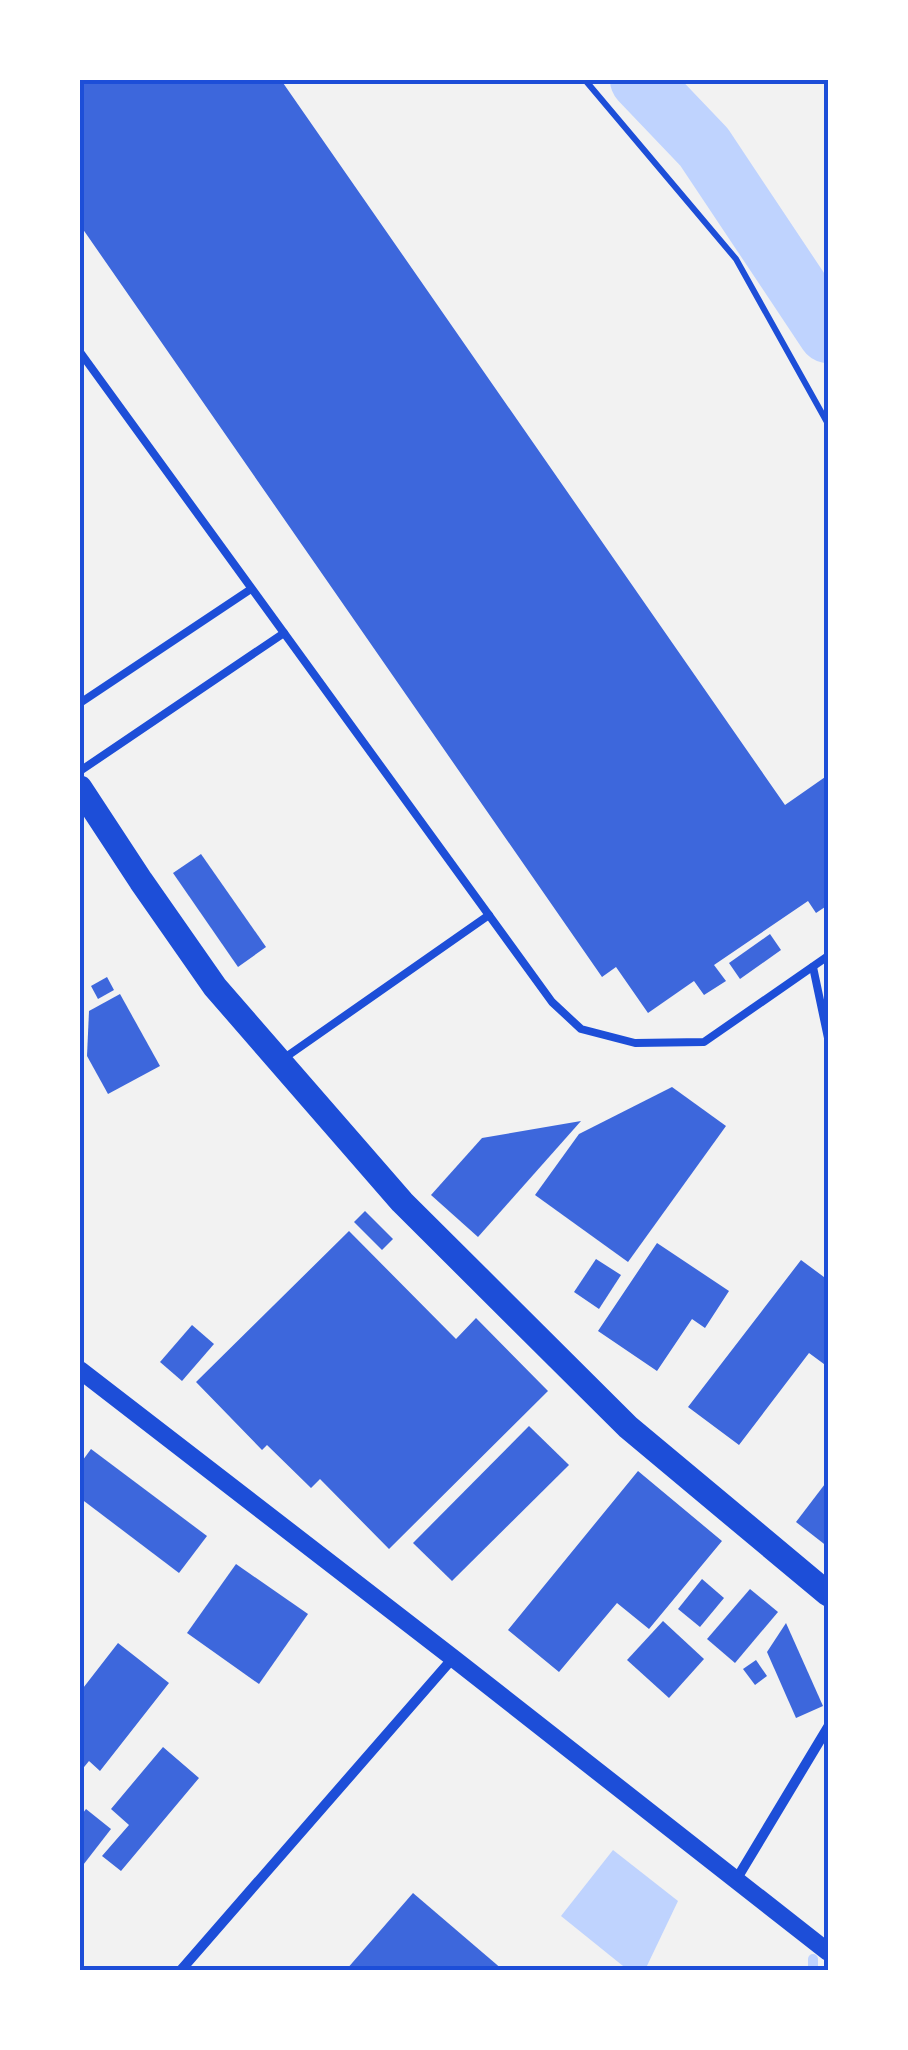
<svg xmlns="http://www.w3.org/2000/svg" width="908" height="2050" viewBox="0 0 908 2050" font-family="'Public Sans',sans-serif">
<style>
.water{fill:#bfd3fe}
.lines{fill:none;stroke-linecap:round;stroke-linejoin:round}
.stream{stroke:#bfd3fe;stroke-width:10}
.river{stroke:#bfd3fe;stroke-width:60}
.building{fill:#3d67dc}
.path{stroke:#1d4ed8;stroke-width:6}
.service{stroke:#1d4ed8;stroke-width:8}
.minor{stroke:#1d4ed8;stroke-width:10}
.tertiary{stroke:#1d4ed8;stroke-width:18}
.primary{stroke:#1d4ed8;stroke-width:25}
.neatline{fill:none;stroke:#1d4ed8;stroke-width:4}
</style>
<rect width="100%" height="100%" fill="#f2f2f2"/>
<polygon class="water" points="613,1850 678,1901 645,1970 628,1970 561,1916"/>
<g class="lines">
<polyline class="stream" points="813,1959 813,1970"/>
<polyline class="river" points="640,80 704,147 828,333"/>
</g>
<g class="building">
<polygon points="80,80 281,80 785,805 828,775 828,905 816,913 808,901 714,965 726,981 704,995 694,981 648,1013 616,967 602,977 80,225"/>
<polygon points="201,854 266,947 238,967 173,873"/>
<polygon points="770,934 781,950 740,979 729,963"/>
<polygon points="107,977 114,990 98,999 91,986"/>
<polygon points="120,994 160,1066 108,1094 87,1056 89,1011"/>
<polygon points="672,1087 726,1126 628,1262 535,1195 579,1134"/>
<polygon points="581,1121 478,1237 431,1195 482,1138"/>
<polygon points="365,1211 393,1239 382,1250 354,1222"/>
<polygon points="349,1231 456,1339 476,1318 548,1391 389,1549 320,1479 311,1488 267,1445 262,1450 196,1382"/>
<polygon points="657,1243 729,1291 705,1328 692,1319 657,1371 598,1331"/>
<polygon points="596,1259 621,1275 599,1309 574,1292"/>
<polygon points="801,1260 828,1280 828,1367 809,1353 739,1445 688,1407"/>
<polygon points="192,1325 214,1344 182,1381 160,1362"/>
<polygon points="529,1426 569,1465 452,1581 413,1543"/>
<polygon points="91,1449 207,1536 179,1573 80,1498 80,1464"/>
<polygon points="638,1471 722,1541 649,1629 617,1603 559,1672 508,1630"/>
<polygon points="828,1480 828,1547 796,1522"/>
<polygon points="236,1564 308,1614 259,1684 187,1633"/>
<polygon points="702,1579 724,1598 700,1627 678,1609"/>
<polygon points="750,1589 778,1612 735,1663 707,1639"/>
<polygon points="663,1621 704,1659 669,1698 627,1660"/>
<polygon points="786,1623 823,1706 796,1718 767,1652"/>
<polygon points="118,1643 169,1683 100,1771 89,1761 80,1772 80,1692"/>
<polygon points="756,1660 767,1676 755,1685 743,1669"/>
<polygon points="163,1747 199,1778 121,1871 102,1856 129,1825 111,1809"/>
<polygon points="86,1809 111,1829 80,1869 80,1817"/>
<polygon points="413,1893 503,1970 346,1970"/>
</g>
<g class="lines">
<polyline class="path" points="585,80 736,259 828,424"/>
<g class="service">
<polyline points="80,352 552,1002 581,1029 635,1043 704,1042 828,956"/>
<polyline points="80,703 251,589"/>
<polyline points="80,771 284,633"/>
<polyline points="813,967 828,1038"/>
<polyline points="283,1059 489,915"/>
</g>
<g class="minor">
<polyline points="736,1880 828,1727"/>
<polyline points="181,1970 453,1658"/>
</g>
<polyline class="tertiary" points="80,1370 453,1658 828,1952"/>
<polyline class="primary" points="80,788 141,881 215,987 402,1202 628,1427 828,1594"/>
</g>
<rect width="908" height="2050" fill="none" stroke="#ffffff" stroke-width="165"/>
<rect x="82" y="82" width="744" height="1886" class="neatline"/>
</svg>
